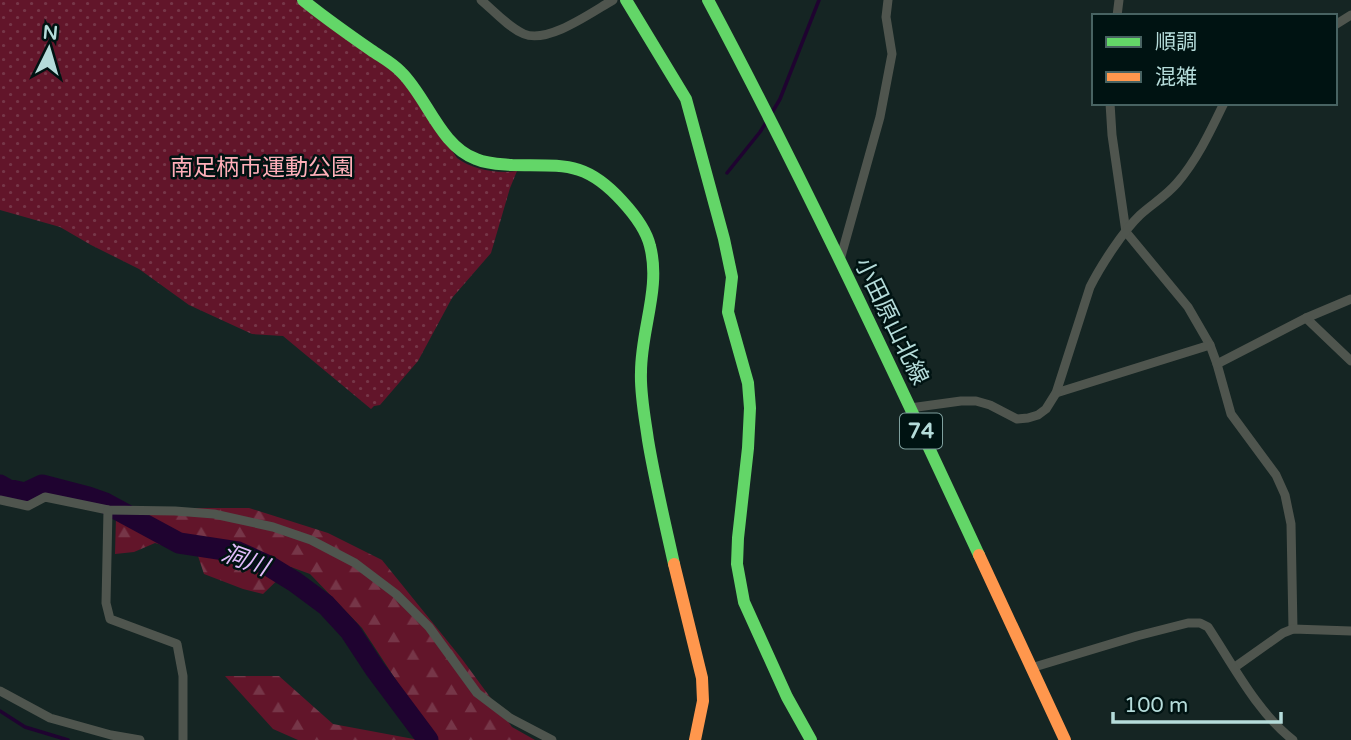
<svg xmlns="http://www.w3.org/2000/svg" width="1351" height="740" viewBox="0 0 1351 740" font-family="'Varela Round','Noto Sans JP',sans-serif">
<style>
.forest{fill:url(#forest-firs)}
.park{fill:url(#park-dots)}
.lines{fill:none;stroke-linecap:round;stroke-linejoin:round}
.stream{stroke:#1f0330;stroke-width:3.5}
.river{stroke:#1f0330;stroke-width:21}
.street{stroke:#4f554e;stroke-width:9}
.fast{stroke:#63d668;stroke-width:12}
.slow{stroke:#ff974d;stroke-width:12}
.labels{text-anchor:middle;stroke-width:5;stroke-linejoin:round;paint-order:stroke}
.shield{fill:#001312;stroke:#7fa09e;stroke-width:2}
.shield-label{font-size:21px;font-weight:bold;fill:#b5dcda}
.park-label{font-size:23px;fill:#ffafb9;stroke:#001312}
.street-label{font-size:23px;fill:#b5dcda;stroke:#001312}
.water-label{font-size:24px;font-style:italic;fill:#e1bcfa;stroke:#001312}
</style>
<defs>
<pattern id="forest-firs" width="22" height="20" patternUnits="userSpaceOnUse" patternTransform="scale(1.75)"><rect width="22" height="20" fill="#62152a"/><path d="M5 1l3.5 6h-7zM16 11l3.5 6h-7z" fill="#763648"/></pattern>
<pattern id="park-dots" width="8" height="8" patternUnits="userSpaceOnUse" patternTransform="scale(1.75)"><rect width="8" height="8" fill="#62152a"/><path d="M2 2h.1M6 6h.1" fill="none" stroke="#763648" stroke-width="1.8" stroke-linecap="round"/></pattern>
</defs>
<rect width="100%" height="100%" fill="#152523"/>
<g class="forest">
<polygon points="192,508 249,508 328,533 382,560 462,659 512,727 535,740 420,740 415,709 362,628 310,574 291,567 263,594 243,589 204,574 198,556 155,543 134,552 115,554 116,517"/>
<polygon points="225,676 279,676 333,724 419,740 298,740 273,729"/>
</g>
<path class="park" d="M0,0H296L313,14L386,65L406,83L457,158C473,170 498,174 517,171L510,188L491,253L452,298L418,361L380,405L374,406L371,409L283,336L252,334L189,305L139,269L91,245L60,227L0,210Z"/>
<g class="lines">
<g class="stream">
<polyline points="773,111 780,99 819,0"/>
<polyline points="727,173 760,132 767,121"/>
<polyline points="0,711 25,727 68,740"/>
</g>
<polyline class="river" points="0,485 7,489 25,493 42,485 88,497 105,503 179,543 238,552 269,566 295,582 326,605 350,631 375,669 428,740"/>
<g class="street">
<path d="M481,0C494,11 508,27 524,34C548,44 592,12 613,0"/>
<polyline points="1117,16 1119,0"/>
<polyline points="1335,25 1351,15"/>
<polyline points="1110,103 1112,135 1126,232 1188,307 1210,345 1217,364 1231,414 1276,475 1285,495 1291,524 1293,629"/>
<polyline points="840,260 880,117 892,54 886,17 888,0"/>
<polyline points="1306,318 1351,361"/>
<polyline points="1217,364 1306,318 1351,299"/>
<polyline points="1056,393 1210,345"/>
<path d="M910,408L961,401H976L990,405L1017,419L1028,418L1038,415L1046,409L1056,393L1090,287C1100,267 1123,231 1140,215C1152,204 1166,196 1177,183C1197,160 1211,130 1224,103"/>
<polyline points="0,500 28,506 45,497 108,510 175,511 214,514 273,527 311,540 355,563 396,594 429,627 477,693 510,718 552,740"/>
<polyline points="108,510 106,603 110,619 177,644 183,676 183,740"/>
<polyline points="1235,667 1283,633 1293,629 1351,631"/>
<path d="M1031,668L1137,636L1188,623H1200L1208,627C1233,665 1257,712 1293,740"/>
<polyline points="0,691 50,718 111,735 140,740"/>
</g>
<g class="fast">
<path d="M303,0C325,18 348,34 371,50C381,57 393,63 401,72C427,97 440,146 476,159C487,164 500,164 512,165C563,166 585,160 622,201C634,214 646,229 650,246C661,288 641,329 641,372C640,394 645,418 648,440C655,482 665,523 674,564"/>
<polyline points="626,0 686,99 724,239 732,277 728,312 748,383 750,408 748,448 738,538 737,564 744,602 787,697 811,740"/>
<path d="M708,0C805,182 892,368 979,555"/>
</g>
<g class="slow">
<polyline points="979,555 1065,740"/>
<polyline points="674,564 702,678 703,701 695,740"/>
</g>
</g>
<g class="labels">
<rect class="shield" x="900" y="413.5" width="42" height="35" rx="5"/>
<g class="shield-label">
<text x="921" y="438">74</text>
</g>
<g class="park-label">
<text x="262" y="175">南足柄市運動公園</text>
</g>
<g class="street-label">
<text transform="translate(892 321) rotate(64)" y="8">小田原山北線</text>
</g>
<g class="water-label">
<text transform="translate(245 560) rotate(20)" y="8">洞川</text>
</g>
</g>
<rect x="1092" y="14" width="245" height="91" fill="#001312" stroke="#486362" stroke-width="2"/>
<rect x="1106" y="37" width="35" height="10" fill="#63d668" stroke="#486362" stroke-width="2"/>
<text x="1155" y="49" font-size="21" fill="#b5dcda">順調</text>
<rect x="1106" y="72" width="35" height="10" fill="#ff974d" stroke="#486362" stroke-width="2"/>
<text x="1155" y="84" font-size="21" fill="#b5dcda">混雑</text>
<g transform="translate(49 49) rotate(5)" stroke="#001312" stroke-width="5" paint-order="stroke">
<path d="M0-5L12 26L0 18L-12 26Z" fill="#b5dcda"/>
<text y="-10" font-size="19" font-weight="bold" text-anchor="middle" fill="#b5dcda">N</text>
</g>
<path d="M1113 712v10h168v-10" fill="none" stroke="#b5dcda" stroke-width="3.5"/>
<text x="1124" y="712" font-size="21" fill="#b5dcda" stroke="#001312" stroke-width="5" paint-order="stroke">100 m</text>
</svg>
